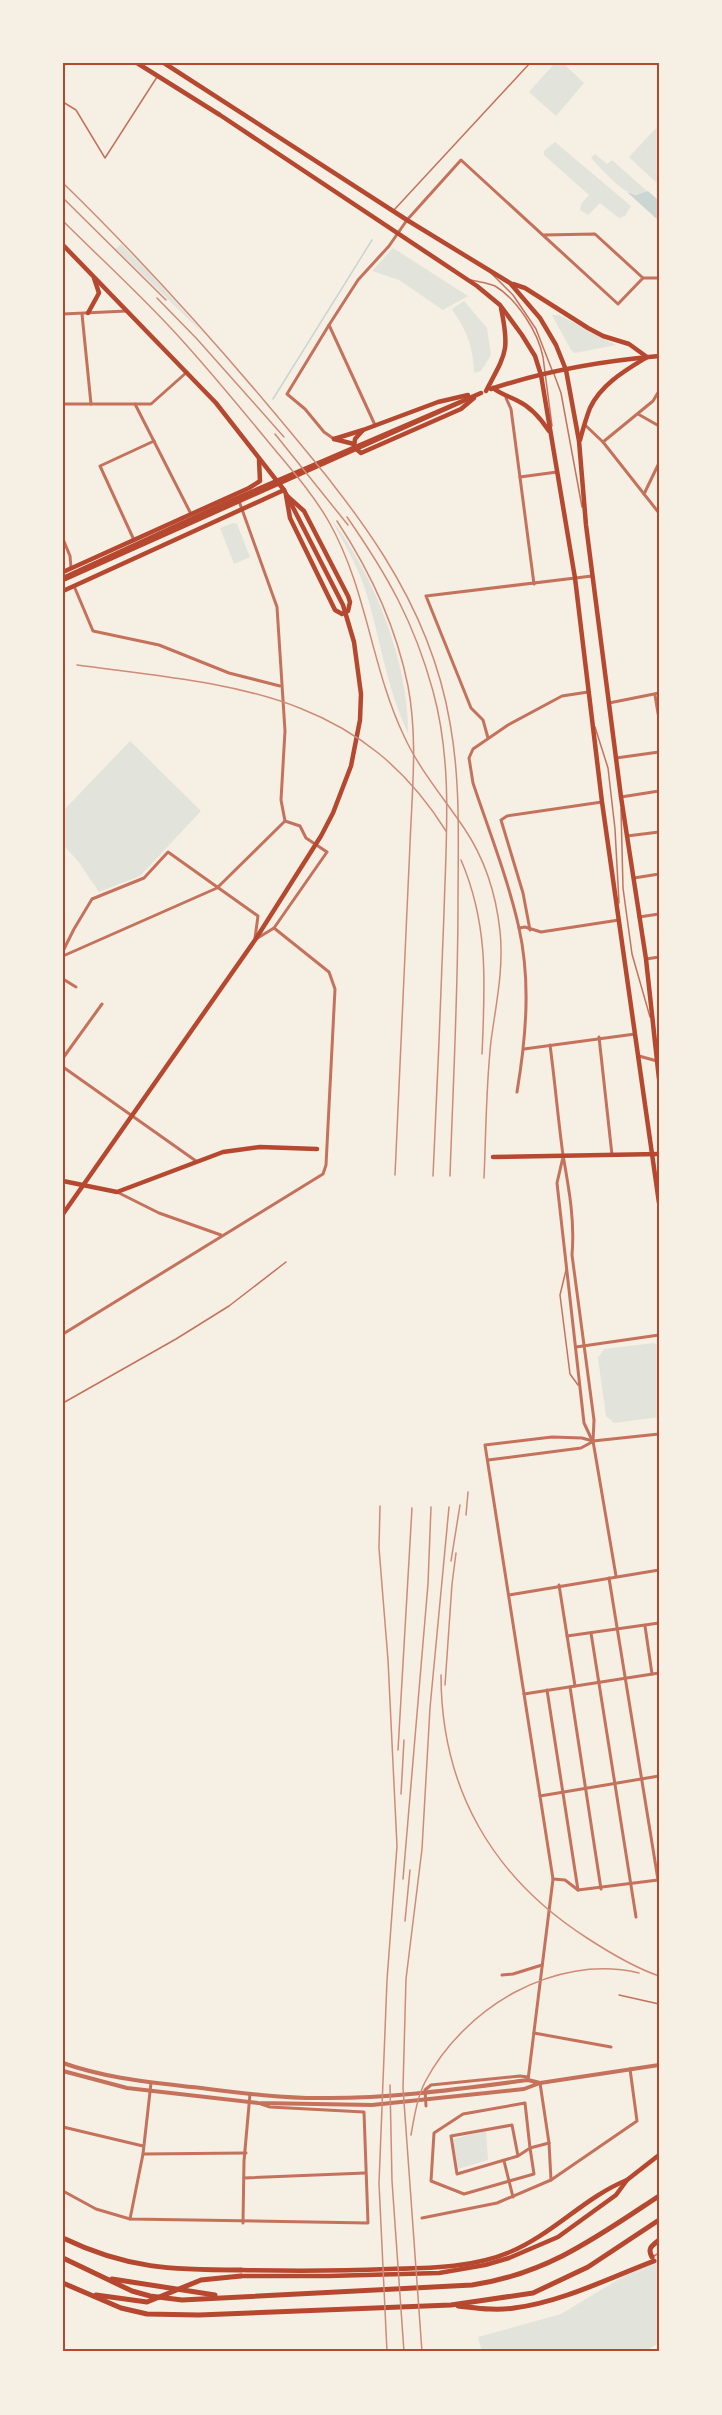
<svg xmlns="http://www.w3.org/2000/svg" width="722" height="2415" viewBox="0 0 722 2415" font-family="Lora,serif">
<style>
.green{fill:#e2e4dc}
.water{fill:#c9d6d2}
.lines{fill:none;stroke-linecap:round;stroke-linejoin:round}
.stream{stroke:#c9d6d2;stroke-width:1.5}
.service{stroke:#c5725c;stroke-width:1.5}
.minor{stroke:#c5725c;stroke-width:3}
.tertiary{stroke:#c5725c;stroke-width:4}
.secondary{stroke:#b5482f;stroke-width:4.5}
.primary{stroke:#b5482f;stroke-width:4.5}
.trunk{stroke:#b5482f;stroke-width:5}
.rail{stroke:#cf8b77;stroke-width:1.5}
.neatline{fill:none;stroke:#b5482f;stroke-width:2}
</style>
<rect width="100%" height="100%" fill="#f6efe4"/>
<g class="green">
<polygon points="555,63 563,63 584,83 556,116 529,92"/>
<polygon points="658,126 659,127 659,185 629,157"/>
<polygon points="555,142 631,206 625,216 619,218 600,203 588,215 580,210 581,204 589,195 544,155 544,151"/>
<path d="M595,154L607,164L612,160L648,192C628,204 605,171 591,158Z"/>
<polygon points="121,244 147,270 206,336 116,249"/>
<polygon points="393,248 468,296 443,310 399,280 372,271"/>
<path d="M464,301L487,328L491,355L481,371L474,373C473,345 467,332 452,309Z"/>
<polygon points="552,315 559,315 616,345 575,353 571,350"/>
<path d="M331,519C374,574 409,664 408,733C386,687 380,635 364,586C356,563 343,541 331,519Z"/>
<polygon points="233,523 237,524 250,557 234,564 220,528"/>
<polygon points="130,741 201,811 140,876 99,892 78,861 63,845 63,811"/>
<polygon points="654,1343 659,1346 659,1417 614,1423 606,1416 598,1358 604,1349"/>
<polygon points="486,2131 488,2160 458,2169 453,2139"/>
<polygon points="659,2255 659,2343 644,2352 482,2352 478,2337 561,2314"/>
</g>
<polygon class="water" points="648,191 659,201 659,221 627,192 636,195"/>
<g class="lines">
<polyline class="stream" points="273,399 372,240"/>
<g class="service">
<polyline points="63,67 66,63"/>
<polyline points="63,102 76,110 105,158 157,77"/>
<polyline points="394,210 530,63"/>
<polyline points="492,274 513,295 536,329 552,370"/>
<path d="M471,280C479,282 488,283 495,286C517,299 538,332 543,357L552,426"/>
<polyline points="554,374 561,393 582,507"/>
<polyline points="595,727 608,768 615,829 619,903"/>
<polyline points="621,809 623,888 632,954 650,1017"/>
<polyline points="566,1270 560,1295 570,1374 578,1385"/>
<polyline points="63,1403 176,1339 229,1306 286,1262"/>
<polyline points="619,1995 659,2004"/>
<polyline points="654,2256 659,2253"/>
</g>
<g class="minor">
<polyline points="643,278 659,278"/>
<polyline points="63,314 127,311"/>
<polyline points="82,314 91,404"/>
<polyline points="329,325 287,394 305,409 324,432 334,439"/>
<polyline points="506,398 511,409 534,584"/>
<polyline points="63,404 151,404 187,372"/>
<polyline points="135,404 191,514"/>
<polyline points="638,414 659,426"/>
<path d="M375,425L329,325L358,280L389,246L407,220L461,160C514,208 566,256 618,304L643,278L595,234L543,235"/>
<polyline points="585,425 603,442 659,513"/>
<polyline points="603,442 653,401 659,391"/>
<polyline points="520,477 557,472"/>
<polyline points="644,494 659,463"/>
<polyline points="63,539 70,556 71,568"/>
<polyline points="134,540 100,466 154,441"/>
<polyline points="74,586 93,631 159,645 229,673 280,686"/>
<polyline points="655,695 659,719"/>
<polyline points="609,703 659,693"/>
<polyline points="488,738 483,720 471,708 426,596 592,576"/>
<polyline points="616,758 659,752"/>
<polyline points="621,797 659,791"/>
<polyline points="627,836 659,832"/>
<polyline points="634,878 659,874"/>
<polyline points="639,917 659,914"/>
<polyline points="519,928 525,927 541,932 619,920"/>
<polyline points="530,930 523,893 501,820 507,816 602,802"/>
<polyline points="256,939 274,928 327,852 306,838 300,826 285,821"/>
<polyline points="63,951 74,929 92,899 144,878 168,852 258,916 255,938"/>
<polyline points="63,956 217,888 285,821 281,800 285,731 277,607 239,501"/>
<polyline points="646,959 659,957"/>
<polyline points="63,979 76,987"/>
<polyline points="599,1037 612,1155"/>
<path d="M550,1045C555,1082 558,1119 563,1155C569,1189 575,1221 572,1255L594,1420L593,1441L616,1576"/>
<polyline points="524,1049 635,1034"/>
<polyline points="639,1056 657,1061"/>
<polyline points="63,1058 102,1004"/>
<polyline points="63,1067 196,1161"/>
<path d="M517,1092C526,1038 531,982 519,928C508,879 489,831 473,783L469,758L473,749L508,725L562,696L588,692"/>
<polyline points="563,1157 557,1183 584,1423 592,1440"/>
<polyline points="117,1192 159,1213 221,1235"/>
<polyline points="63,1334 323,1174 326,1165 335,989 329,972 274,928"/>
<polyline points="576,1347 659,1335"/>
<polyline points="488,1460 581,1448 592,1442"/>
<polyline points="609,1578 659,1886"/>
<polyline points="559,1585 575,1686"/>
<polyline points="509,1595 659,1570"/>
<polyline points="645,1626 652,1674"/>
<polyline points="591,1633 636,1917"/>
<polyline points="567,1636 659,1623"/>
<polyline points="570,1687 601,1889"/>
<polyline points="547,1690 578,1890"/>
<polyline points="524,1694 659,1673"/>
<polyline points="540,1796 659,1776"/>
<polyline points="553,1879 565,1880 578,1890 658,1880"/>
<polyline points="502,1975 513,1974 542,1965"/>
<polyline points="534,2033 611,2047"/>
<polyline points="528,2080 553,1879 485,1445 552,1437 582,1438 593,1441 659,1434"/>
<polyline points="540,2083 549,2143 551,2180"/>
<polyline points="426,2106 425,2090 431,2085 520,2076 528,2077"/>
<polyline points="63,2127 143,2146"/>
<polyline points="143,2154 246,2153"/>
<polyline points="518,2156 512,2125 451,2136 457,2174 518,2156 530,2148 534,2174 464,2194 431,2181 434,2133 463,2114 525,2103 530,2148 549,2143"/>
<polyline points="504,2161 513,2197"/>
<polyline points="244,2178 365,2173"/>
<polyline points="63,2191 96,2209 130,2219 368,2223 364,2112 270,2107 261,2104"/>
<polyline points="422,2218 497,2203 551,2180 637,2121 630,2069"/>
<polyline points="130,2219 143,2154 151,2083"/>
<polyline points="243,2223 244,2161 250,2094"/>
</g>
<g class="tertiary">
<path d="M63,2063C105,2078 148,2082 192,2087C234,2092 277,2098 319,2098C389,2099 459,2089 528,2080L540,2083L524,2089L372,2105L258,2103L127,2088L63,2071"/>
<polyline points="540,2083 659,2065"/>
</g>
<g class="secondary">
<polyline points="88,313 99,293 94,278"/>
<path d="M491,389C544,371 603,361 659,356"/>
<polyline points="468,395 438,402 363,430 355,439 354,447 361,453 461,409 474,398"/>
<polyline points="334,439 363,430"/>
<polyline points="334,439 354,444"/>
<polyline points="63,572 249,488 260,481 259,459"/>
<polyline points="63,578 228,502 481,393 63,580"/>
<polyline points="63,591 284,490"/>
<polyline points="493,1157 659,1154"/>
<polyline points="63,1181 117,1192 223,1152 260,1147 317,1149"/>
<path d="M241,2270C290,2271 339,2271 388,2269C429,2268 472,2268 510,2252C553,2234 585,2197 627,2180"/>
<polyline points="241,2276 328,2276 439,2273 485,2265 509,2258 558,2237 616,2195 627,2180 659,2155"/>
</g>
<g class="primary">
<polyline points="137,63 220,115 477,286 500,305 522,335 535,356 541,375 575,578 602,802 659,1203"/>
<polyline points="164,63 407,220 510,283 540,318 556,345 566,370 579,441 586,525 621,797 646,959 659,1079"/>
<polyline points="63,245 216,403 284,490 343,605 354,642 361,694 360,720 351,766 333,813 321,836 255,940 63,1214"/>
<path d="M513,284L525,288L588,328L603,336L629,344L647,357C626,370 601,384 590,408C586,418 583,429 580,440"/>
<path d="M493,388C502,395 509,396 518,401C531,407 541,419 549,431"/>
<path d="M486,391C506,353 510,351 501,308"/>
<polygon points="286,495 304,511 348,596 350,602 348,611 342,614 335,610 290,518"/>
</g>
<g class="trunk">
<path d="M63,2238C127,2269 173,2270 241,2270"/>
<path d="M652,2257C647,2248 652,2246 659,2240"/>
<path d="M63,2258L132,2291L150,2296L182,2300L472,2285C547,2274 597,2237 659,2196"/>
<polyline points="112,2279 215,2295"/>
<polyline points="63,2283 121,2308 147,2314 199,2315 451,2305 533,2293 588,2267 659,2220"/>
<polyline points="96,2295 147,2302 201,2280 241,2276"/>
<path d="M458,2306C477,2308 495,2311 514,2308C562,2302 609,2278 654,2261"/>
</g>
<g class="rail">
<path d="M63,183C135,253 202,327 267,404C349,502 428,593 450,723C461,783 458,844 458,904C458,995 453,1086 450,1176"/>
<polyline points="63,198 166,300"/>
<path d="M63,221C102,260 143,297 180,338C210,371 238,405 266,439C288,466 312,492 329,522C367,589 371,667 404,736C419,769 443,797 464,828C485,859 496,894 500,931C504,968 496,1004 491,1041C486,1086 486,1133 484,1178"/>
<polyline points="157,298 197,339 284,437"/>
<polyline points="275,434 348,525"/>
<path d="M347,517C388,576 414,622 433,691C453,764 446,839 444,913C441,1001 437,1088 433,1176"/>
<path d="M337,521C370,571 396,626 408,686C418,739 412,791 410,844C406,955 400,1065 395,1175"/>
<path d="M77,665C226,685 357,689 446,831"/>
<path d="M461,860C489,925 485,985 482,1054"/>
<polyline points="380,1506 379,1548 388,1660 397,1846 387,1980 379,2183 387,2352"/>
<polyline points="466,1515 468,1492"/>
<polyline points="451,1561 460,1505"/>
<path d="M441,1675C441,1788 492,1877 587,1938C610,1953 633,1967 659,1976"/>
<polyline points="445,1685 452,1584 456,1553"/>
<polyline points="398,1750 412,1508"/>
<polyline points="401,1794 404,1740"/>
<polyline points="403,1879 428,1584 431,1507"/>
<polyline points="405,1921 410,1870"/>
<polyline points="390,2085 392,2181 404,2352"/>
<path d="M411,2135C414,2118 417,2098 425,2082C464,2008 554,1953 639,1973"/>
<polyline points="422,2352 403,2088 406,1979 422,1849 430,1708 449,1507"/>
</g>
</g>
<rect width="722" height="2415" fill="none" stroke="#f6efe4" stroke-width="129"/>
<rect x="64" y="64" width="594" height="2286" class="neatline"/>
</svg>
